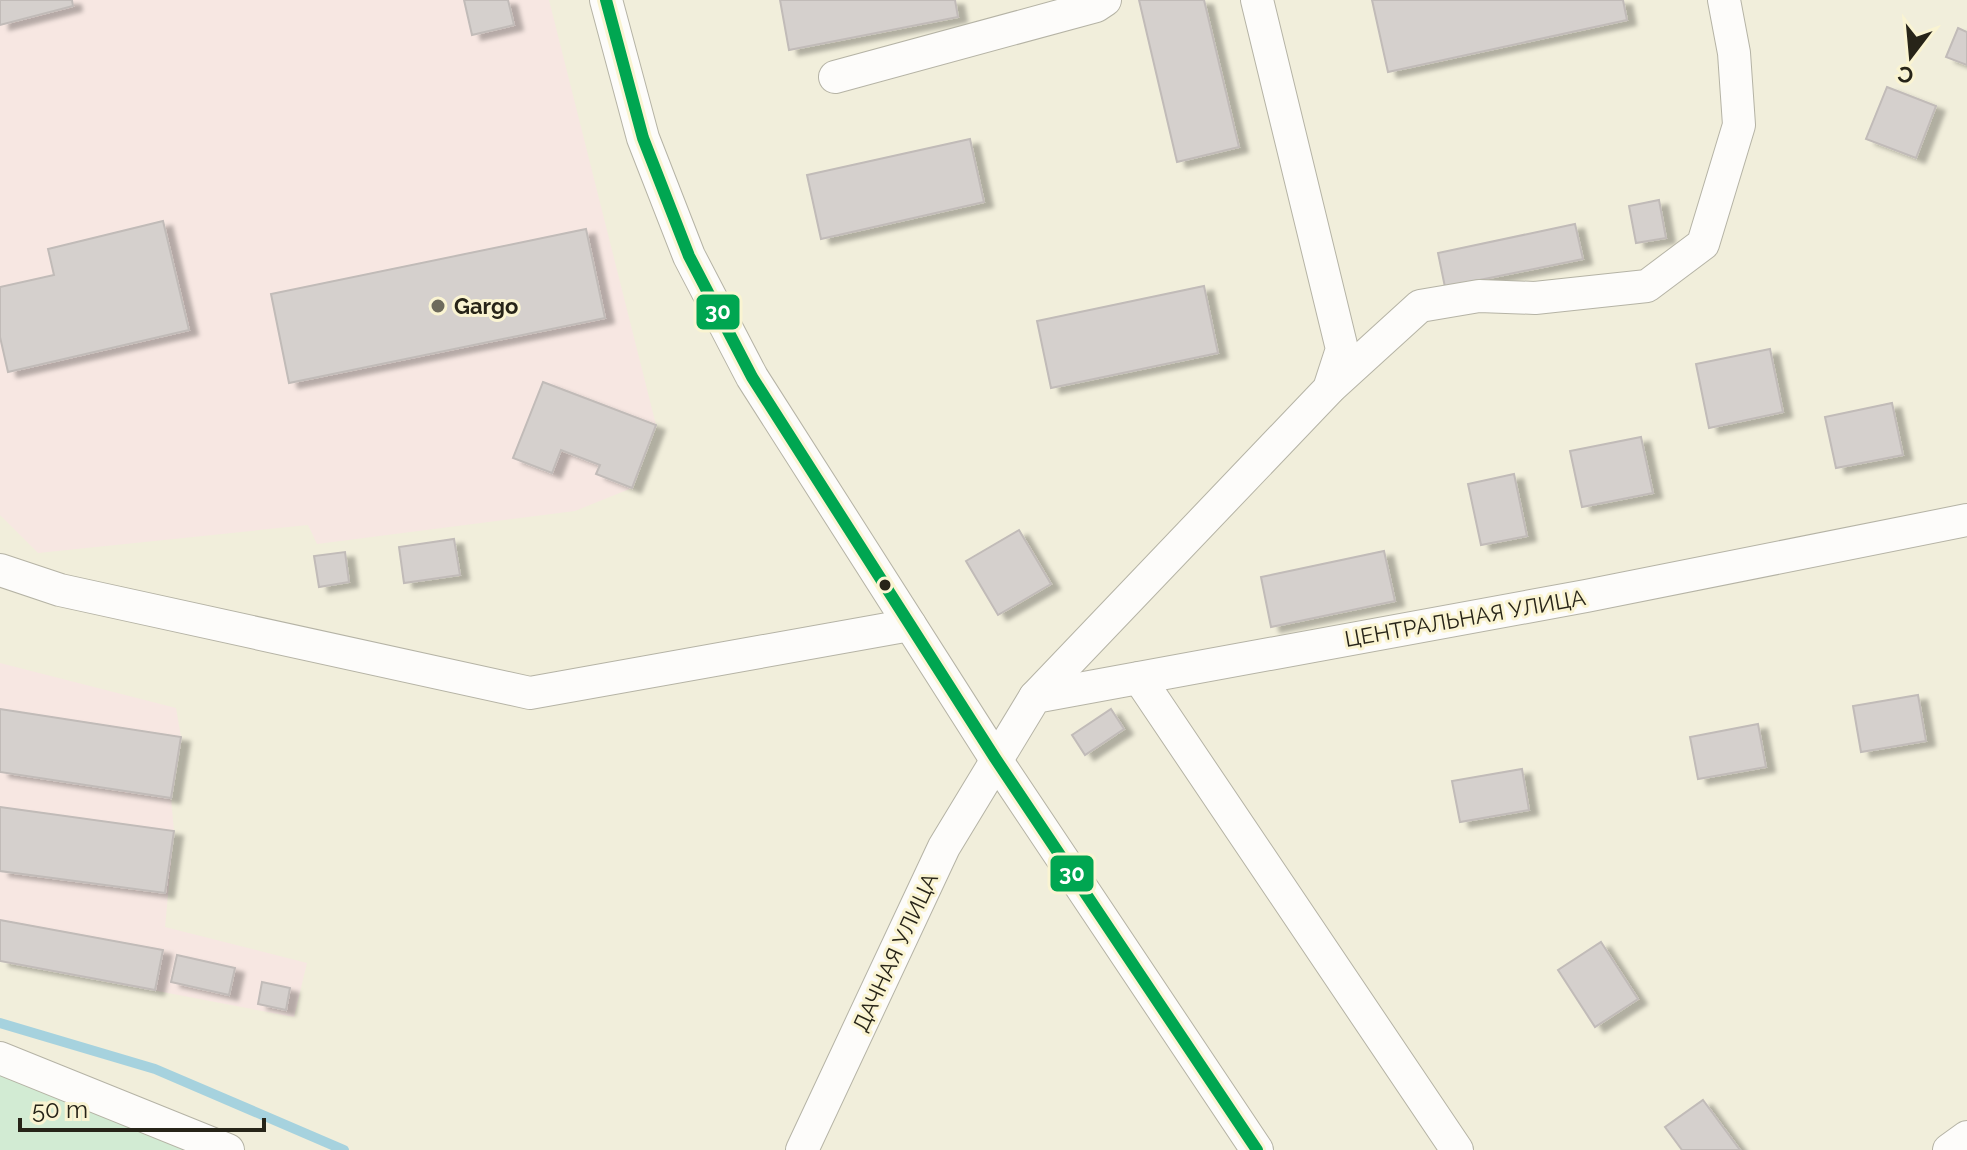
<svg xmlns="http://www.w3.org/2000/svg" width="1967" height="1150" viewBox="0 0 1967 1150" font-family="Raleway,sans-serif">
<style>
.industrial{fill:#f7e7e2}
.green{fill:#d2ebd3}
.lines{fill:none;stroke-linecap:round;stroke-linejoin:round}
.stream{stroke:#a6d2de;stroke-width:10}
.building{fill:#d5d0cd;stroke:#c1bbb8;stroke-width:2;filter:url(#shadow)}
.minor-casing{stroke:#b5b3a5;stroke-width:34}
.minor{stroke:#fdfcfa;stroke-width:32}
.bus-1-casing{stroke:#faf4d2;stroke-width:18}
.bus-1{stroke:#00a651;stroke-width:12}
.poi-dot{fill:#6e6b5c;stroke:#faf4d2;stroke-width:3}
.bus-dot{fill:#272418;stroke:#faf4d2;stroke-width:3}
.labels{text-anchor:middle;stroke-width:6;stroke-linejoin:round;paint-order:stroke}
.poi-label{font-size:22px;font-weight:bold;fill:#272418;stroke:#faf4d2;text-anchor:start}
.street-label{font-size:22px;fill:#272418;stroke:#faf4d2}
.line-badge{stroke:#faf4d2;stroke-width:3}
.badge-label{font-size:22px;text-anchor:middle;font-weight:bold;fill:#fff}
</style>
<defs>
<filter id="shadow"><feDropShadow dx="9" dy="5" stdDeviation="2" flood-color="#0004"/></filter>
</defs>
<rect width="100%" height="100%" fill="#f1eedb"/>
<g class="industrial">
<polygon points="0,0 549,0 656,425 632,488 575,511 317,544 308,525 38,553 0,515"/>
<polygon points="0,663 176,708 181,737 171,798 174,831 165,927 307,963 294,1017 0,961"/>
</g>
<polygon class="green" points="0,1058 228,1150 0,1150"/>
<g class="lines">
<polyline class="stream" points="0,1023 155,1069 344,1150"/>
</g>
<g class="building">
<polygon points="0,0 72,0 73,6 0,25"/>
<polygon points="464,0 508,0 514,25 472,35"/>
<polygon points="780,0 955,0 958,17 789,50"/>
<polygon points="1139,0 1204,0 1239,147 1177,162"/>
<polygon points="1372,0 1623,0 1627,20 1388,72"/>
<polygon points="1958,28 1967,32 1967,65 1946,57"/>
<polygon points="1887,87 1936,106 1916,158 1866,139"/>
<polygon points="970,139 984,202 821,239 807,175"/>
<polygon points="1659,200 1666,238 1636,243 1629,206"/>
<polygon points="163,221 189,330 8,372 0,337 0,287 54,275 48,249"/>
<polygon points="1575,224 1583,259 1445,287 1438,253"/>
<polygon points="586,229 605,318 289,383 271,294"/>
<polygon points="1204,286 1218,353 1051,388 1037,321"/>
<polygon points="1770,349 1783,412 1709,428 1696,364"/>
<polygon points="543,382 656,425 632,488 596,474 600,465 561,450 552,473 513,458"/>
<polygon points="1892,403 1903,455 1836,468 1825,417"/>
<polygon points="1641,437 1653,493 1582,507 1570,451"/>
<polygon points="1514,474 1527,536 1481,545 1468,484"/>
<polygon points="1019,530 1051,584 998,615 966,561"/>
<polygon points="454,539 460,575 404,583 399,547"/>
<polygon points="1384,551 1395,601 1271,627 1261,577"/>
<polygon points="345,552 349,582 319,587 314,556"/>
<polygon points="1918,695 1926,741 1861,752 1853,706"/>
<polygon points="0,709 181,737 171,798 0,772"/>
<polygon points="1111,709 1124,729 1085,755 1072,735"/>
<polygon points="1758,724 1766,767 1698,779 1690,737"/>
<polygon points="1522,769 1529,810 1460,822 1452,781"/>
<polygon points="0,807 174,831 165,893 0,871"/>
<polygon points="0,920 163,950 155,990 0,961"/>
<polygon points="1601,942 1638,999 1595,1027 1558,970"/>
<polygon points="177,955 235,968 229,995 171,982"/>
<polygon points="262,982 290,988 286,1010 258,1004"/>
<polygon points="1703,1100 1740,1150 1682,1150 1665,1127"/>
</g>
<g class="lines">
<g class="minor-casing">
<g id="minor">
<polyline points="606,0 643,138 689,256 752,377 995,758 1257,1150"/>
<polyline points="835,77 1096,6 1105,0"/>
<polyline points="1331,387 1420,306 1479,296 1535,298 1647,286 1703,244 1739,125 1734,53 1724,0"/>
<polyline points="0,570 60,590 530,693 910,625"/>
<polyline points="1139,678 1457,1150"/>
<polyline points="1035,697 1329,389 1342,349 1257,0"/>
<polyline points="0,1058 228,1150"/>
<polyline points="802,1150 944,847 1035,697 1586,596 1967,520"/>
<polyline points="1949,1150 1967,1137"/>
</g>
</g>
<use href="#minor" class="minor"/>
<g class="bus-1-casing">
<polyline id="bus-1" points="606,0 643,138 689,256 752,377 995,758 1257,1150"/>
</g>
<use href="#bus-1" class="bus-1"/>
</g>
<circle class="poi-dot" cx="438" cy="306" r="8"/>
<circle class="bus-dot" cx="885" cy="585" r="7"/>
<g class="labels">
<g class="poi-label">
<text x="454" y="314">Gargo</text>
</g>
<g class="street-label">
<text transform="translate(1465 618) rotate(-10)" y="8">ЦЕНТРАЛЬНАЯ УЛИЦА</text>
<text transform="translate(895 952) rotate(-65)" y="8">ДАЧНАЯ УЛИЦА</text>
</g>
</g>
<g class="line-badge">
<rect x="695" y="293" width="46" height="38" rx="8" fill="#00a651"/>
<rect x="1049" y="854" width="46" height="39" rx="8" fill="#00a651"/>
</g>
<g class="badge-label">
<text x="718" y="319">30</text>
<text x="1072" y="881">30</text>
</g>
<g transform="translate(1911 56) rotate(196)" stroke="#faf4d2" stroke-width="6" paint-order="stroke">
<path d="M0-6L14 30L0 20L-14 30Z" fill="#272418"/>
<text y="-12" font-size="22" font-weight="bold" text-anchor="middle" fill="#272418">С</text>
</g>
<path d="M20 1118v12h244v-12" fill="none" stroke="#272418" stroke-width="4"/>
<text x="32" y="1118" font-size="24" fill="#272418" stroke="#faf4d2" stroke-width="6" paint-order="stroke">50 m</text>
</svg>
